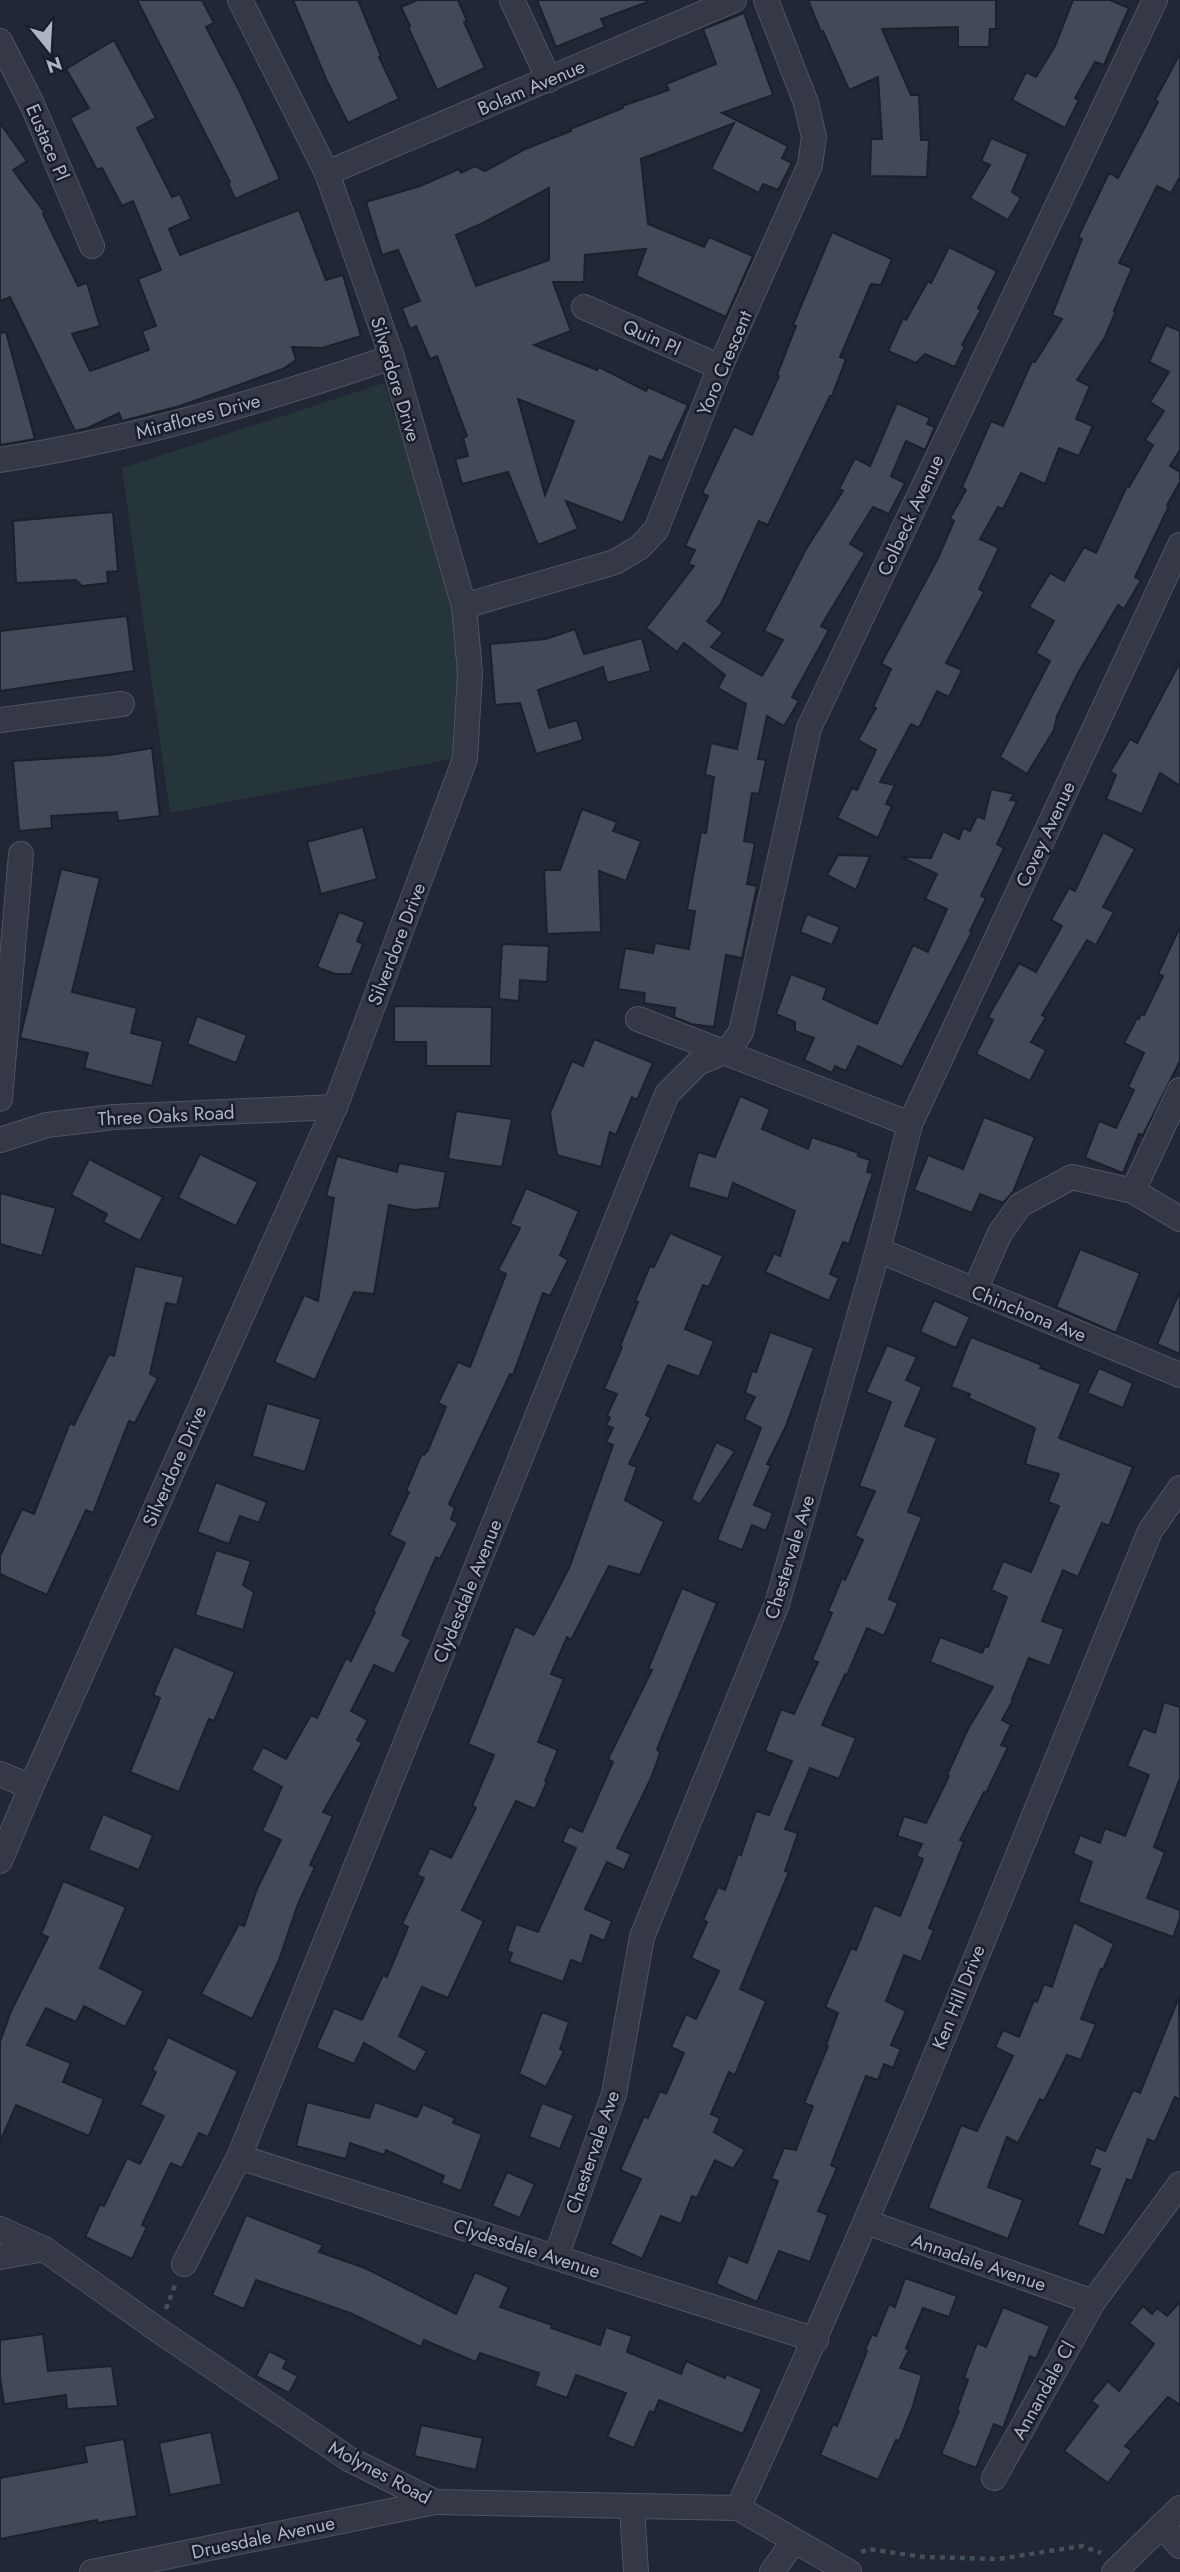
<svg xmlns="http://www.w3.org/2000/svg" width="1180" height="2572" viewBox="0 0 1180 2572" font-family="Jost,sans-serif">
<style>
.green{fill:#253539}
.building{fill:#424a59;stroke:#1b202c;stroke-width:2;fill-rule:evenodd}
.lines{fill:none;stroke-linecap:round;stroke-linejoin:round}
.minor-casing{stroke:#4e5460;stroke-width:26}
.path{stroke:#425155;stroke-width:4.5;stroke-dasharray:5 5;stroke-linecap:butt}
.minor{stroke:#343945;stroke-width:24}
.labels{text-anchor:middle;stroke-width:5;stroke-linejoin:round;paint-order:stroke}
.street-label{font-size:19px;fill:#aeb4c2;stroke:#191e2a}
</style>
<rect width="100%" height="100%" fill="#212735"/>
<polygon class="green" points="384,383 455,604 461,672 457,758 170,813 122,468"/>
<g class="building">
<polygon points="137,0 202,0 214,23 206,27 240,92 280,179 235,199 228,183 230,182"/>
<polygon points="293,0 358,0 381,56 379,57 399,99 348,123 326,79"/>
<polygon points="417,0 458,0 467,21 464,22 485,68 437,90 408,27 410,26 401,7"/>
<polygon points="537,0 648,0 648,2 601,19 605,27 556,47"/>
<polygon points="808,0 996,0 996,29 990,29 989,47 958,47 958,27 882,29 911,95 919,95 921,140 929,140 927,177 870,176 871,139 882,139 878,77 849,90 823,31 821,32"/>
<polygon points="1073,0 1110,0 1129,8 1104,65 1095,62 1075,98 1079,100 1065,128 1012,100 1026,72 1036,77 1055,46"/>
<path d="M744,13L773,95L722,113L788,146L782,158L792,163L778,190L763,184L759,193L711,169L734,123L641,159L648,224L704,247L709,237L753,256L726,317L636,276L646,249L585,255L584,282H553L571,331L534,345L597,370L599,367L646,391L648,387L688,405L662,461L650,456L623,523L566,501L578,529L538,545L508,472L462,484L455,459L468,456L463,438L467,436L437,356L430,359L416,326L410,329L402,308L420,301L398,250L382,255L366,202L420,186L459,169L461,173L475,166L485,171L525,149L571,131L570,129L623,108L622,106L669,90L666,84L716,64L703,29ZM549,188V260L476,286L456,235L483,223ZM518,399L574,421L545,495Z"/>
<polygon points="114,40 156,118 137,128 172,197 180,194 191,219 169,229 180,255 299,210 326,280 343,275 361,336 322,348 292,347 296,360 283,369 180,406 122,421 119,413 88,428 75,431 10,297 0,301 0,123 27,161 13,170 45,213 43,214 78,286 87,283 100,326 72,334 90,371 149,350 142,331 156,326 138,279 161,270 133,201 122,206 102,168 97,170 70,118 89,108 66,69"/>
<polygon points="1180,54 1180,177 1171,193 1157,186 1119,263 1132,268 1114,311 1116,311 1105,337 1077,380 1090,386 1076,419 1093,426 1079,456 1059,448 1045,484 1021,473 1003,509 998,507 980,539 999,548 979,589 984,592 946,663 962,670 949,697 937,691 919,728 911,724 880,782 895,785 886,804 892,806 878,838 837,818 852,788 857,790 876,750 858,740 876,708 873,707 891,669 881,664 938,558 954,521 950,518 966,490 962,487 991,421 1003,426 1032,361 1035,362 1062,319 1052,315 1082,239 1078,237 1109,173 1118,178 1158,102 1155,100"/>
<polygon points="991,138 1028,154 1012,192 1021,198 1008,220 970,198 990,165 981,161"/>
<polygon points="832,232 892,259 881,285 871,284 840,357 846,359 832,396 830,396 768,525 759,521 721,604 707,621 723,633 711,647 762,676 783,640 764,631 806,549 843,491 839,489 855,458 870,466 897,403 930,418 927,424 935,427 925,450 906,441 891,476 905,483 889,514 873,507 850,544 865,553 821,626 829,630 792,697 799,701 784,726 767,716 758,759 766,760 759,794 752,793 744,841 755,843 747,884 757,886 742,958 726,955 714,1027 691,1024 674,1017 675,1008 644,1003 645,993 618,989 625,948 653,953 655,943 689,949 695,911 687,910 701,832 706,833 714,777 705,775 711,743 737,749 746,704 718,688 725,675 684,643 677,652 646,628 694,566 688,564 695,550 685,546 708,496 702,493 734,426 752,435 779,376 777,375 796,326 793,325"/>
<polygon points="949,247 997,271 978,308 981,310 962,345 965,346 955,367 925,354 916,363 888,351 903,318 906,320 928,281 931,283"/>
<polygon points="1166,325 1180,331 1180,450 1170,466 1180,472 1180,482 1167,505 1169,506 1135,577 1141,580 1124,609 1118,605 1077,675 1057,716 1054,730 1027,774 1000,757 1050,661 1036,653 1054,621 1029,607 1050,573 1064,581 1084,547 1096,553 1127,486 1129,487 1153,445 1145,440 1164,411 1150,402 1169,372 1149,362"/>
<polygon points="6,332 35,439 0,445 0,333"/>
<polygon points="113,512 118,571 107,572 108,583 82,586 76,580 16,583 13,521"/>
<polygon points="127,616 134,671 0,691 0,631"/>
<polygon points="575,629 584,654 642,638 651,671 607,683 603,667 538,690 549,728 577,720 583,740 536,754 520,703 495,705 490,644 546,639"/>
<polygon points="1180,662 1180,786 1160,773 1142,814 1106,799 1116,775 1110,772 1130,739 1137,743"/>
<polygon points="152,748 160,816 118,821 117,812 51,816 52,828 19,831 13,761 110,755"/>
<polygon points="991,789 1014,794 1010,800 1017,801 997,844 1004,848 981,896 986,898 970,931 972,932 902,1067 858,1046 846,1071 835,1066 832,1073 804,1060 814,1038 795,1031 795,1022 776,1014 791,974 827,988 823,999 877,1024 913,945 928,952 947,909 925,899 937,874 901,857 931,858 943,831 959,839 963,828 970,831 977,816 984,819"/>
<polygon points="582,809 617,822 613,831 641,841 626,881 599,871 601,932 547,934 544,870 560,870"/>
<polygon points="363,827 377,879 321,894 307,842"/>
<polygon points="1103,832 1135,849 1103,907 1114,912 1096,945 1087,940 1042,1015 1046,1017 1031,1042 1046,1050 1030,1081 976,1054 993,1020 988,1017 1019,963 1036,972 1062,926 1051,920 1069,888 1075,891"/>
<polygon points="838,855 870,856 856,890 827,875"/>
<polygon points="61,869 100,878 72,992 137,1008 131,1033 163,1041 152,1086 84,1068 88,1053 20,1038"/>
<polygon points="339,912 365,922 357,941 363,944 351,974 335,974 317,967"/>
<polygon points="807,914 840,927 832,945 800,932"/>
<polygon points="1180,927 1180,1061 1143,1135 1139,1134 1123,1173 1085,1158 1099,1121 1116,1128 1134,1090 1128,1087 1144,1053 1124,1043 1137,1018 1139,1019 1141,1014 1144,1015 1163,976 1158,974"/>
<polygon points="502,944 549,946 547,982 520,980 519,1001 499,999"/>
<polygon points="394,1006 492,1007 491,1066 426,1066 426,1042 394,1042"/>
<polygon points="197,1016 247,1035 236,1063 187,1044"/>
<polygon points="594,1039 653,1063 637,1100 632,1097 616,1135 610,1132 601,1167 557,1155 550,1113 572,1061 583,1066"/>
<polygon points="740,1096 770,1109 762,1129 808,1149 812,1137 859,1153 858,1156 870,1160 867,1172 873,1173 849,1244 843,1242 830,1274 839,1278 829,1301 765,1272 774,1253 780,1256 795,1211 733,1183 728,1199 688,1187 698,1152 715,1157"/>
<polygon points="456,1111 512,1119 502,1167 448,1159"/>
<polygon points="984,1117 1035,1137 1013,1192 1003,1203 980,1194 972,1213 914,1190 928,1155 963,1169"/>
<polygon points="200,1154 258,1182 236,1226 178,1198"/>
<polygon points="337,1156 397,1172 399,1163 446,1172 439,1208 413,1210 389,1205 374,1294 354,1292 315,1380 274,1362 304,1295 318,1301 334,1198 326,1196"/>
<polygon points="89,1159 163,1197 140,1241 103,1222 107,1214 71,1195"/>
<polygon points="526,1188 579,1211 560,1255 568,1260 550,1296 543,1293 513,1375 510,1374 449,1504 455,1508 451,1519 458,1523 440,1559 436,1557 402,1635 411,1640 394,1674 374,1665 351,1711 368,1720 357,1740 362,1743 323,1812 333,1816 310,1865 315,1867 298,1904 279,1960 252,2019 201,1994 239,1924 244,1926 257,1889 281,1840 262,1831 282,1787 251,1770 263,1747 286,1759 311,1715 317,1718 346,1658 351,1661 375,1612 373,1611 405,1543 389,1535 409,1492 406,1491 422,1453 424,1455 428,1450 446,1407 438,1403 458,1362 470,1367 506,1274 498,1270 520,1228 510,1224"/>
<polygon points="0,1193 56,1208 42,1256 0,1244"/>
<polygon points="670,1233 723,1256 709,1287 703,1285 685,1329 714,1341 699,1377 668,1365 646,1415 651,1418 629,1464 637,1467 625,1500 664,1522 640,1575 609,1566 571,1640 567,1637 551,1674 564,1679 538,1742 558,1750 545,1781 547,1782 535,1809 516,1801 462,1910 484,1921 448,1998 422,1987 399,2036 427,2051 415,2072 364,2043 354,2064 316,2048 334,2008 362,2020 383,1975 387,1977 408,1927 402,1924 424,1878 417,1875 430,1848 451,1858 476,1808 472,1806 494,1755 468,1744 515,1626 534,1635 569,1568 613,1445 606,1442 613,1428 606,1425 610,1418 607,1415 617,1394 604,1389 622,1347 620,1346 638,1302 635,1301 650,1266 654,1267"/>
<polygon points="1080,1249 1140,1273 1116,1333 1056,1307"/>
<polygon points="135,1266 184,1277 177,1305 166,1303 150,1374 158,1378 135,1423 129,1421 93,1513 86,1510 47,1595 0,1574 0,1556 22,1509 34,1514 70,1423 74,1425 109,1354 114,1356"/>
<polygon points="1180,1291 1180,1354 1157,1344"/>
<polygon points="934,1300 970,1317 956,1348 920,1332"/>
<polygon points="770,1332 814,1348 786,1426 767,1464 771,1466 754,1505 773,1513 766,1531 752,1525 742,1550 717,1540 761,1428 744,1419 755,1397 745,1393 752,1371 756,1372"/>
<polygon points="971,1337 1042,1365 1040,1368 1081,1384 1059,1438 1133,1467 1109,1526 1102,1523 1078,1577 1063,1570 1042,1621 1064,1629 1050,1666 1029,1658 1012,1699 1013,1700 1002,1720 1011,1725 1001,1745 1008,1747 986,1793 984,1792 960,1840 964,1842 929,1928 934,1930 921,1962 904,1955 886,2001 906,2011 891,2045 901,2049 893,2068 884,2064 878,2080 866,2076 831,2165 837,2168 818,2211 828,2215 810,2262 779,2251 757,2302 716,2284 728,2255 747,2263 778,2181 771,2179 784,2148 796,2150 813,2106 804,2103 828,2046 826,2045 838,2013 825,2007 851,1948 856,1950 874,1905 900,1916 923,1859 916,1856 922,1844 897,1836 904,1816 926,1823 949,1776 947,1775 968,1729 993,1687 930,1662 940,1637 982,1653 985,1646 988,1647 1007,1597 991,1590 1003,1561 1031,1572 1059,1506 1048,1502 1059,1474 1025,1464 1035,1428 968,1398 970,1394 951,1387"/>
<polygon points="887,1345 917,1357 906,1380 922,1387 905,1426 937,1438 908,1512 922,1517 889,1599 898,1603 884,1636 867,1628 847,1675 845,1674 822,1725 856,1738 839,1779 810,1768 785,1829 798,1833 785,1871 789,1872 740,1989 766,2001 735,2075 729,2072 711,2114 720,2118 714,2132 745,2150 733,2169 715,2160 697,2198 692,2196 681,2224 661,2216 642,2259 610,2244 641,2179 620,2170 644,2116 648,2118 660,2091 666,2094 684,2053 671,2047 686,2014 696,2019 719,1971 691,1958 707,1922 703,1920 718,1887 725,1890 738,1854 741,1855 756,1811 769,1815 792,1761 765,1751 781,1709 794,1714 818,1662 812,1660 832,1613 828,1611 842,1578 845,1580 863,1540 855,1536 875,1491 859,1486 891,1402 866,1392"/>
<polygon points="1099,1368 1133,1383 1123,1408 1087,1393"/>
<polygon points="267,1403 321,1419 305,1472 252,1456"/>
<polygon points="716,1442 735,1451 700,1504 691,1499"/>
<polygon points="216,1482 267,1502 259,1523 240,1516 229,1544 197,1532"/>
<polygon points="216,1550 251,1561 243,1585 254,1592 243,1630 195,1615"/>
<polygon points="682,1588 717,1603 657,1749 660,1753 651,1778 617,1848 631,1854 624,1870 607,1862 585,1909 612,1921 604,1941 591,1935 582,1964 571,1960 563,1982 509,1962 512,1953 507,1951 516,1924 538,1932 576,1848 562,1842 569,1826 582,1832 613,1762 608,1759 652,1670 648,1669"/>
<polygon points="174,1646 235,1672 214,1721 209,1719 179,1792 130,1772 160,1698 153,1695"/>
<polygon points="1164,1702 1180,1707 1180,1778 1154,1847 1165,1852 1147,1898 1180,1910 1180,1918 1173,1937 1078,1902 1092,1862 1073,1854 1080,1835 1100,1843 1105,1828 1125,1836 1149,1775 1127,1766 1143,1728 1155,1733"/>
<polygon points="103,1814 153,1835 139,1870 88,1850"/>
<polygon points="63,1881 126,1907 100,1968 144,1991 125,2027 84,2006 76,2022 46,2008 27,2045 71,2063 63,2082 104,2099 89,2136 16,2105 0,2142 0,2042 11,2011 48,1937 41,1934"/>
<polygon points="1074,1922 1114,1944 1103,1970 1101,1969 1081,2019 1096,2024 1081,2060 1067,2055 1044,2101 1040,2099 1018,2143 1007,2137 988,2187 1023,2200 1008,2239 928,2208 961,2125 977,2131 1013,2056 995,2047 1003,2030 1019,2037 1034,2000 1037,2002 1044,1984 1052,1987"/>
<polygon points="1179,1997 1180,2100 1175,2097 1155,2142 1148,2139 1132,2181 1127,2179 1104,2236 1077,2225 1100,2169 1089,2165 1096,2147 1105,2151 1133,2090 1140,2093"/>
<polygon points="542,2012 569,2022 560,2049 564,2051 546,2087 519,2074"/>
<polygon points="168,2037 238,2071 208,2137 199,2133 182,2168 171,2163 142,2225 147,2227 132,2259 85,2237 100,2204 104,2206 127,2158 140,2164 164,2116 140,2105 156,2072 152,2070"/>
<polygon points="307,2102 369,2118 375,2102 417,2117 423,2104 455,2118 453,2123 482,2134 461,2191 441,2183 444,2176 386,2150 384,2155 350,2143 346,2159 296,2146"/>
<polygon points="542,2103 574,2115 560,2149 529,2137"/>
<polygon points="507,2172 535,2184 520,2218 492,2206"/>
<polygon points="246,2215 323,2245 319,2252 365,2268 456,2314 475,2272 509,2287 500,2307 552,2325 551,2328 600,2345 606,2327 632,2336 627,2352 681,2374 686,2361 725,2378 726,2374 762,2389 743,2434 659,2400 654,2413 650,2411 634,2448 607,2437 626,2393 576,2375 567,2398 535,2386 539,2373 480,2353 476,2362 424,2340 421,2347 350,2313 256,2280 244,2309 212,2295"/>
<polygon points="905,2278 957,2296 949,2317 923,2308 906,2348 909,2350 900,2368 922,2375 913,2406 899,2441 896,2440 878,2480 820,2455 833,2424 837,2426 867,2351 865,2350 872,2334 876,2336 889,2304 895,2307"/>
<polygon points="1180,2302 1180,2405 1168,2397 1125,2446 1132,2451 1108,2483 1064,2451 1098,2406 1091,2401 1108,2381 1119,2391 1154,2344 1129,2323 1143,2306 1152,2314 1157,2308 1167,2316"/>
<polygon points="1003,2307 1050,2326 1036,2359 1030,2356 1003,2428 994,2424 976,2468 941,2454 959,2411 957,2410 968,2380 964,2378 977,2343 986,2347"/>
<polygon points="43,2334 48,2371 112,2366 118,2406 67,2409 66,2395 4,2404 0,2377 0,2340"/>
<polygon points="269,2351 287,2360 283,2368 298,2376 289,2393 256,2376"/>
<polygon points="421,2425 483,2438 476,2470 414,2456"/>
<polygon points="211,2432 222,2484 170,2495 159,2443"/>
<polygon points="124,2439 137,2516 97,2523 97,2520 0,2539 0,2478 87,2462 84,2446"/>
</g>
<g class="lines">
<g class="minor-casing">
<g id="minor">
<polyline points="512,0 549,80"/>
<polyline points="0,41 32,104 92,246"/>
<polyline points="327,173 734,0"/>
<polyline points="584,307 720,367"/>
<path d="M0,460C134,439 263,401 392,357"/>
<polyline points="464,606 615,562 640,547 656,530 720,367 810,165 814,137 806,103 766,0"/>
<polyline points="0,720 122,704"/>
<polyline points="638,1019 910,1124"/>
<polyline points="0,1099 21,854"/>
<polyline points="0,1140 47,1125 114,1117 335,1107"/>
<polyline points="1133,1191 1180,1090"/>
<polyline points="878,1250 1180,1375"/>
<polyline points="975,1290 1000,1233 1020,1205 1072,1177 1133,1191 1180,1219"/>
<polyline points="0,1774 31,1787"/>
<polyline points="0,1861 31,1787 335,1107 465,759 470,673 464,606 392,357 327,173 240,0"/>
<polyline points="239,2157 816,2340"/>
<polyline points="866,2222 1093,2302"/>
<polyline points="0,2229 44,2249 158,2330 349,2459 435,2502 738,2508 849,2572"/>
<polyline points="0,2257 44,2249"/>
<polyline points="556,2257 614,2094 642,1937 777,1604 878,1250 910,1124 1180,545"/>
<polyline points="184,2264 239,2157 667,1094 698,1063 727,1051 741,1032 809,728 1155,0"/>
<polyline points="994,2478 1093,2302 1180,2184"/>
<polyline points="632,2506 636,2572"/>
<path d="M738,2508C887,2187 1016,1858 1150,1531L1180,1488"/>
<polyline points="1162,2525 1180,2546"/>
<polyline points="92,2572 435,2502"/>
<polyline points="772,2572 794,2541"/>
<polyline points="1114,2572 1180,2508"/>
</g>
</g>
<g class="path">
<polyline points="166,2309 175,2285"/>
<polyline points="861,2552 869,2549 923,2557 998,2559 1082,2546 1101,2553"/>
</g>
<use href="#minor" class="minor"/>
</g>
<g class="labels">
<g class="street-label">
<text transform="translate(531 87) rotate(-23)" y="7">Bolam Avenue</text>
<text transform="translate(48 142) rotate(67)" y="7">Eustace Pl</text>
<text transform="translate(652 337) rotate(24)" y="7">Quin Pl</text>
<text transform="translate(724 363) rotate(-67)" y="7">Yoro Crescent</text>
<text transform="translate(396 379) rotate(73)" y="7">Silverdore Drive</text>
<text transform="translate(198 416) rotate(-15)" y="7">Miraflores Drive</text>
<text transform="translate(910 515) rotate(-65)" y="7">Colbeck Avenue</text>
<text transform="translate(1045 834) rotate(-65)" y="7">Covey Avenue</text>
<text transform="translate(396 944) rotate(-69)" y="7">Silverdore Drive</text>
<text transform="translate(166 1115) rotate(-3)" y="7">Three Oaks Road</text>
<text transform="translate(1029 1313) rotate(22)" y="7">Chinchona Ave</text>
<text transform="translate(174 1466) rotate(-66)" y="7">Silverdore Drive</text>
<text transform="translate(789 1557) rotate(-73)" y="7">Chestervale Ave</text>
<text transform="translate(467 1591) rotate(-68)" y="7">Clydesdale Avenue</text>
<text transform="translate(958 1997) rotate(-68)" y="7">Ken Hill Drive</text>
<text transform="translate(592 2152) rotate(-71)" y="7">Chestervale Ave</text>
<text transform="translate(527 2248) rotate(18)" y="7">Clydesdale Avenue</text>
<text transform="translate(979 2262) rotate(19)" y="7">Annadale Avenue</text>
<text transform="translate(1043 2390) rotate(-61)" y="7">Annandale Cl</text>
<text transform="translate(380 2472) rotate(28)" y="7">Molynes Road</text>
<text transform="translate(263 2537) rotate(-12)" y="7">Druesdale Avenue</text>
</g>
</g>
<g transform="translate(49 49) rotate(162)" stroke="#191e2a" stroke-width="5" paint-order="stroke">
<path d="M0-5L12 26L0 18L-12 26Z" fill="#aeb4c2"/>
<text y="-10" font-size="19" font-weight="bold" text-anchor="middle" fill="#aeb4c2">N</text>
</g>
</svg>
